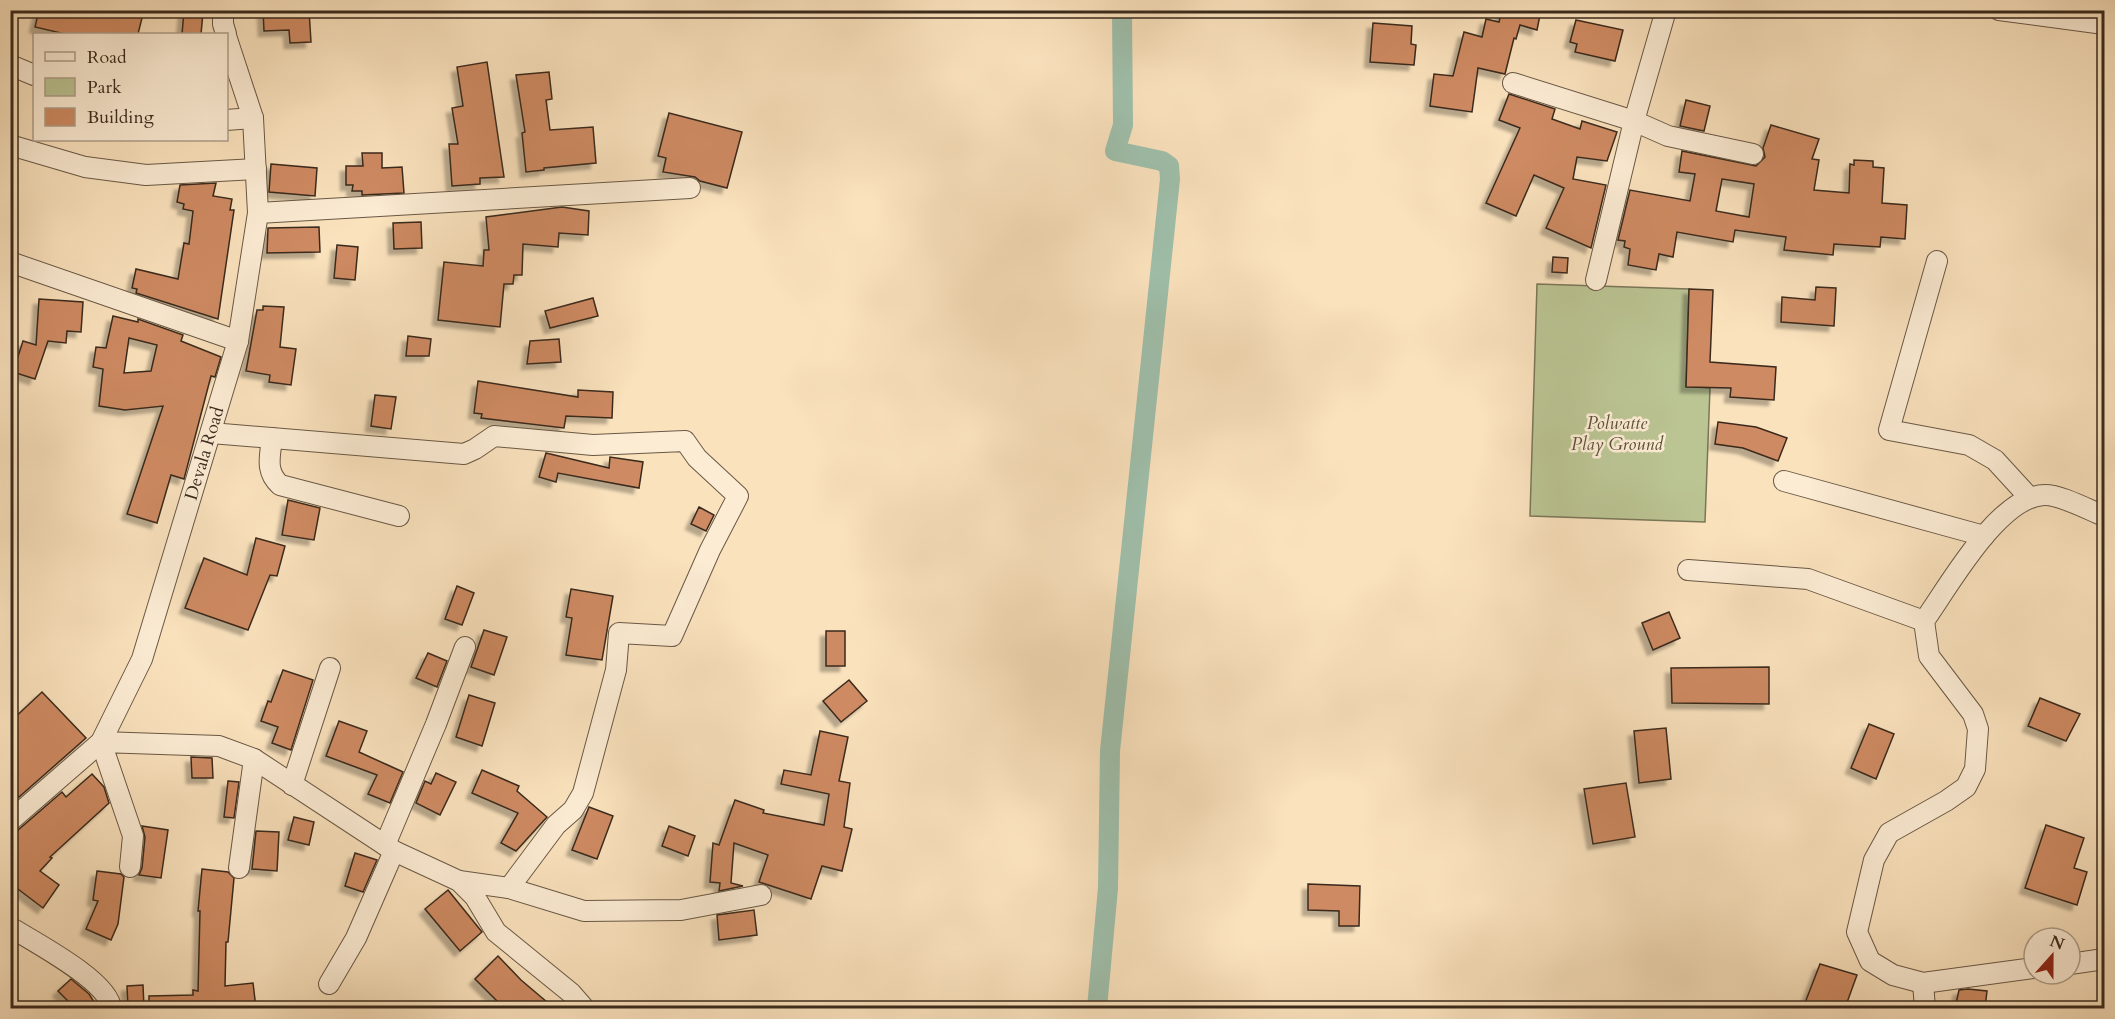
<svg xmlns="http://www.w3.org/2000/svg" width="2115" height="1019" viewBox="0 0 2115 1019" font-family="Cardo,serif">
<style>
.green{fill:#bbc493;stroke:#7a7758;stroke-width:1.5}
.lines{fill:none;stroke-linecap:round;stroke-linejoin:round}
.canal{stroke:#9fbfab;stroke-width:20}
.building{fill:#ce8a62;stroke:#3a2a1d;stroke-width:1.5;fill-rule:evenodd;filter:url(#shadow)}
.minor-casing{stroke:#6a5845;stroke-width:22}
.minor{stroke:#fcecd4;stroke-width:20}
.labels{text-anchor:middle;stroke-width:5;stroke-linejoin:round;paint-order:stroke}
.park-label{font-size:18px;font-style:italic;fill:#5a503a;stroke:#fcecd4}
.street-label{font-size:18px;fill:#3a2a1d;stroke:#fcecd4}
</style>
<defs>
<filter id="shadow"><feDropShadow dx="-5.5" dy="5.5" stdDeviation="1.5" flood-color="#0004"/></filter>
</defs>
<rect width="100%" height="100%" fill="#fae2bd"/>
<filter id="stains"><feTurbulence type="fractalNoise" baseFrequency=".00333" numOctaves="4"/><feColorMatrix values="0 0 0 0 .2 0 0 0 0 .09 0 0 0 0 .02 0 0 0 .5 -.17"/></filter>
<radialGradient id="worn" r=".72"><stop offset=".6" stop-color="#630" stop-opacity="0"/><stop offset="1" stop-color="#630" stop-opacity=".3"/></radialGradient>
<polygon class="green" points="1537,284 1689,289 1686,386 1710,388 1705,522 1530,516"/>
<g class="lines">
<polyline class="canal" points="1097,1008 1108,888 1110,751 1170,179 1169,166 1162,161 1115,151 1123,125 1122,10"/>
</g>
<g class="building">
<polygon points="39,10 144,10 138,34 65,34 35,27"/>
<polygon points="263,10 309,10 311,42 290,43 289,30 264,31"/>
<polygon points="1502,10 1541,10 1537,30 1520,25 1516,39 1514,38 1505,74 1478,68 1472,112 1430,106 1434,74 1453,76 1464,32 1482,37 1486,19 1499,22"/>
<polygon points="184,11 203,13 201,34 182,34"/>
<polygon points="1576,20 1623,30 1615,61 1575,52 1577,44 1570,42"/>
<polygon points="1373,23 1412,26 1411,44 1416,45 1414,65 1370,62"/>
<polygon points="487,62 504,177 480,178 480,184 452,186 449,144 458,144 452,108 463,106 457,67"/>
<polygon points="549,72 552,99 546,100 550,130 593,127 596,163 544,168 544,170 526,172 522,133 525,132 516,75"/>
<polygon points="1509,94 1555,109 1552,119 1580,129 1582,121 1617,132 1607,161 1577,157 1573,179 1606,185 1591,248 1546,228 1564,188 1534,175 1516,216 1486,203 1520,128 1499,120"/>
<polygon points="1686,100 1710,106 1704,131 1680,126"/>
<polygon points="669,113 742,132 727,188 700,181 695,177 663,172 666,158 658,156"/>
<path d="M1771,125L1819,139L1812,159L1819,160L1814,190L1849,193L1850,164L1854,165V160L1873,161V167L1884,168L1882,203L1907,205L1905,239L1881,237L1880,247L1834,244L1833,255L1784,250L1786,237L1735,230L1733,242L1677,232L1673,257L1659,254L1656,270L1628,265L1630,249L1624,247L1625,241L1618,240L1630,190L1690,201L1695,174L1679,172L1682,151L1756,166L1765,157L1763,148ZM1722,179L1754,184L1749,217L1716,211Z"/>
<polygon points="362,153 382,153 382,168 402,167 404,193 362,195 362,191 352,191 353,185 346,185 346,166 363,166"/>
<polygon points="271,164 317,168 315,196 269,192"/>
<polygon points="216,183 213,196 232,199 230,210 234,210 218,319 136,293 137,289 132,288 136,269 178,279 184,243 189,244 193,211 183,209 184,204 177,202 180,185"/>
<polygon points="562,207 589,211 588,235 559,233 558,247 523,244 522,275 514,275 513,284 504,284 500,327 438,320 444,262 483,266 484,250 489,250 486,217"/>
<polygon points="421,222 422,248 394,249 393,223"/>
<polygon points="319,227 320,252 267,253 268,228"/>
<polygon points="337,245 358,247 355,280 334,278"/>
<polygon points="1553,257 1568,258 1567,273 1552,272"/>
<polygon points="1816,287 1836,288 1834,326 1781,322 1782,297 1815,300"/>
<polygon points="1689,289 1713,290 1710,362 1776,367 1774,400 1730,397 1731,388 1686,387"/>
<polygon points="593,298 598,316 550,328 545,311"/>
<polygon points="39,299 83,302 81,332 67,331 66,343 48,341 35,379 13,372 23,341 36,345"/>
<polygon points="263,306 284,307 280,347 296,349 291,385 269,382 270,375 246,371 257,310 263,310"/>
<path d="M113,316L138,322V319L183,335L181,341L221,357L215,377L211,376L184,479L171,475L157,523L127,514L163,406L125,410L99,406L103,369L93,367L96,347L106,348ZM129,338L157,345L151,371L124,373Z"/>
<polygon points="408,336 431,339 429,356 406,356"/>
<polygon points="559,339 561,362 527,364 530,341"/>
<polygon points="478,381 578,397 578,390 613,392 612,418 566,416 564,428 481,418 482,414 474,413"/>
<polygon points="375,395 396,397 391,429 371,426"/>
<polygon points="1718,422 1756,427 1787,438 1778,461 1743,448 1715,444"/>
<polygon points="546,453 609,468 610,457 643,462 639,488 558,473 556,482 539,477"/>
<polygon points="288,500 320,508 314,540 282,535"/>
<polygon points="699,507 714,515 706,531 691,524"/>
<polygon points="256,538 285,546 277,576 270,575 248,630 185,608 204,558 247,575"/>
<polygon points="457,586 474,593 462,625 445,619"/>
<polygon points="571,589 613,596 602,660 566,655 572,618 566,617"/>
<polygon points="1669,612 1680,638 1653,650 1642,623"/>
<polygon points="484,630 507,637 494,675 471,667"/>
<rect x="826" y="631" width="19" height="35"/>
<polygon points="428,653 447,661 437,687 416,678"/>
<polygon points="1769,667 1769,704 1672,703 1671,668"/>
<polygon points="283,670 313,680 291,750 272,743 278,727 261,721 268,701 271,702"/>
<polygon points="849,680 867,701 841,722 823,701"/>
<polygon points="42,692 86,738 19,797 10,788 10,722"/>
<polygon points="469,695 495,703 482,746 456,737"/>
<polygon points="2040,698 2080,714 2066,741 2028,726"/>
<polygon points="339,721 367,731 359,752 403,772 390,803 368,794 377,775 326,756"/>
<polygon points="1869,724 1894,734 1876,779 1851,768"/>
<polygon points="1666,728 1671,779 1639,783 1634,731"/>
<polygon points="820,731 848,737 839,781 850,783 844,827 852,829 842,871 822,866 811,899 759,882 768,855 734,843 731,883 743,886 719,891 720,883 710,882 713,843 719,845 735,800 764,810 763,813 824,825 829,794 781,784 784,770 811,775"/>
<polygon points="191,757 212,758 213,778 192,778"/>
<polygon points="482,770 519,786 517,791 547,817 516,851 501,843 518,813 472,793"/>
<polygon points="436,773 456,782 440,815 416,803 425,781 431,784"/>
<polygon points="92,774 104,787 109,803 50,857 52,858 40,871 59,885 43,908 10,883 10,833 18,830 62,792 66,797"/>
<polygon points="228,781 239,782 234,818 224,817"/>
<polygon points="1626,783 1635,837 1593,844 1584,789"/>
<polygon points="589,807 613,816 597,859 572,850"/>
<polygon points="294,817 314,822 309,845 288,840"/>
<polygon points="2046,825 2084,838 2074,868 2087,872 2077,905 2025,888"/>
<polygon points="142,826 168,830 161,878 139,875 142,868 145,837"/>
<polygon points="669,826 695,836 688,856 662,846"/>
<polygon points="256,831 279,832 277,871 252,869"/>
<polygon points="355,853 377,860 363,892 345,886"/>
<polygon points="202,869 228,872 234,878 228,942 226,942 225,986 253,983 256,1008 149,1008 149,996 193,995 193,990 198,991 200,911 198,911"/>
<polygon points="97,871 121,874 124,877 118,924 111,940 86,929 98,901 93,900"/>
<polygon points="1308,884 1360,886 1359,926 1339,926 1339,911 1308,910"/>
<polygon points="448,890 482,932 460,951 425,909"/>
<polygon points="754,910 757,935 719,940 717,915"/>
<polygon points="498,956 521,980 554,1008 504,1008 475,979"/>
<polygon points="1820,964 1857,975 1845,1008 1803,1008"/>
<polygon points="71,979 89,994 98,1008 75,1008 58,991"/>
<polygon points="143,985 144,1008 128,1008 127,986"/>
<polygon points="1968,989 1987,991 1985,1008 1955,1008 1959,990"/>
</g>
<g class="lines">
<g class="minor-casing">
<g id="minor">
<polyline points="223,10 223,24 226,34"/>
<polyline points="1999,10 2104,24"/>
<polyline points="10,65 34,75"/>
<polyline points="1513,83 1634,121 1668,136 1753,154"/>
<polyline points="226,120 253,118"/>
<polyline points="10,145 85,167 146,175 256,169"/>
<polyline points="258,213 690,188"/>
<polyline points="1937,261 1889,430 1969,445 1995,460 2028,496"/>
<polyline points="10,262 238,341"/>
<polyline points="1596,280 1634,121 1666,10"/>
<polyline points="211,433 464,454 475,449 494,436 593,445 685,441 697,458 738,496 710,550 672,636 619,633 616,670 583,793 573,810 556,825 509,888"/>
<path d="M272,438C270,457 265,471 280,485L399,516"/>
<polyline points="1784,481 1984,536"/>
<polyline points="1688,570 1808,579 1924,621"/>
<polyline points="292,785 330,668"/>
<path id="s1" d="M10,821L101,742L142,659L238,341L258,213L253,118L226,36"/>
<polyline points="385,845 436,724 465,647"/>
<polyline points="130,867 133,836 101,742 219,746 254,759 394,851 459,881 475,897 496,932 571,993 584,1008"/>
<polyline points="239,868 254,759"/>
<polyline points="459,881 509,888 584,911 681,910 761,895"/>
<path d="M10,927C34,942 109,981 111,1008"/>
<polyline points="2070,964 2104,959"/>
<path d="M2034,968L1923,983L1893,975L1870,961L1857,932L1874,860L1889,833L1946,801L1966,787L1975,769L1978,729L1973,714L1929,656L1924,621C1949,586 1998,497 2044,495C2059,494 2089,510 2104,516"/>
<polyline points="1923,983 1925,1008"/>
<polyline points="329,984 356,938 394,851"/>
</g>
</g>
<use href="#minor" class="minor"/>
</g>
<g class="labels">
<g class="park-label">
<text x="1617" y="429">Polwatte<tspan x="1617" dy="21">Play Ground</tspan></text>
</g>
<g class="street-label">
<text dy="6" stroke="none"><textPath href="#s1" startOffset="428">Devala Road</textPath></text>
</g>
</g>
<rect width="2115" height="1019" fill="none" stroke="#fae2bd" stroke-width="36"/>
<rect x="12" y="12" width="2091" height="995" fill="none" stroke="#3a2a1d" stroke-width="3"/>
<rect x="18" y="18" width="2079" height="983" fill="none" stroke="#3a2a1d" stroke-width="1.5"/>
<rect x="33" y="33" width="195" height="108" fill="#fcecd4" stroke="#ae9e8b" stroke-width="1.5"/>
<rect x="45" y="52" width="30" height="9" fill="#fcecd4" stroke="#ae9e8b" stroke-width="1.5"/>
<text x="87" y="63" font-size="18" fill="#3a2a1d">Road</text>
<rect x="45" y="78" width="30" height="18" fill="#bbc493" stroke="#ae9e8b" stroke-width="1.5"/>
<text x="87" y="93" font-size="18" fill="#3a2a1d">Park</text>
<rect x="45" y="108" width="30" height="18" fill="#ce8a62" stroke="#ae9e8b" stroke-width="1.5"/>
<text x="87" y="123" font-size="18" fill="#3a2a1d">Building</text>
<g transform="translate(2052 956) rotate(21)"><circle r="28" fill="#fcecd4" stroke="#ae9e8b" stroke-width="1.5"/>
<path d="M0-4.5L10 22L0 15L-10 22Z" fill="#8f2418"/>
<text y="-9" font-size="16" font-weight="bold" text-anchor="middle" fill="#3a2a1d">N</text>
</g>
<rect width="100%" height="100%" filter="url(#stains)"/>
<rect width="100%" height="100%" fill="url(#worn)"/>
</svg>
